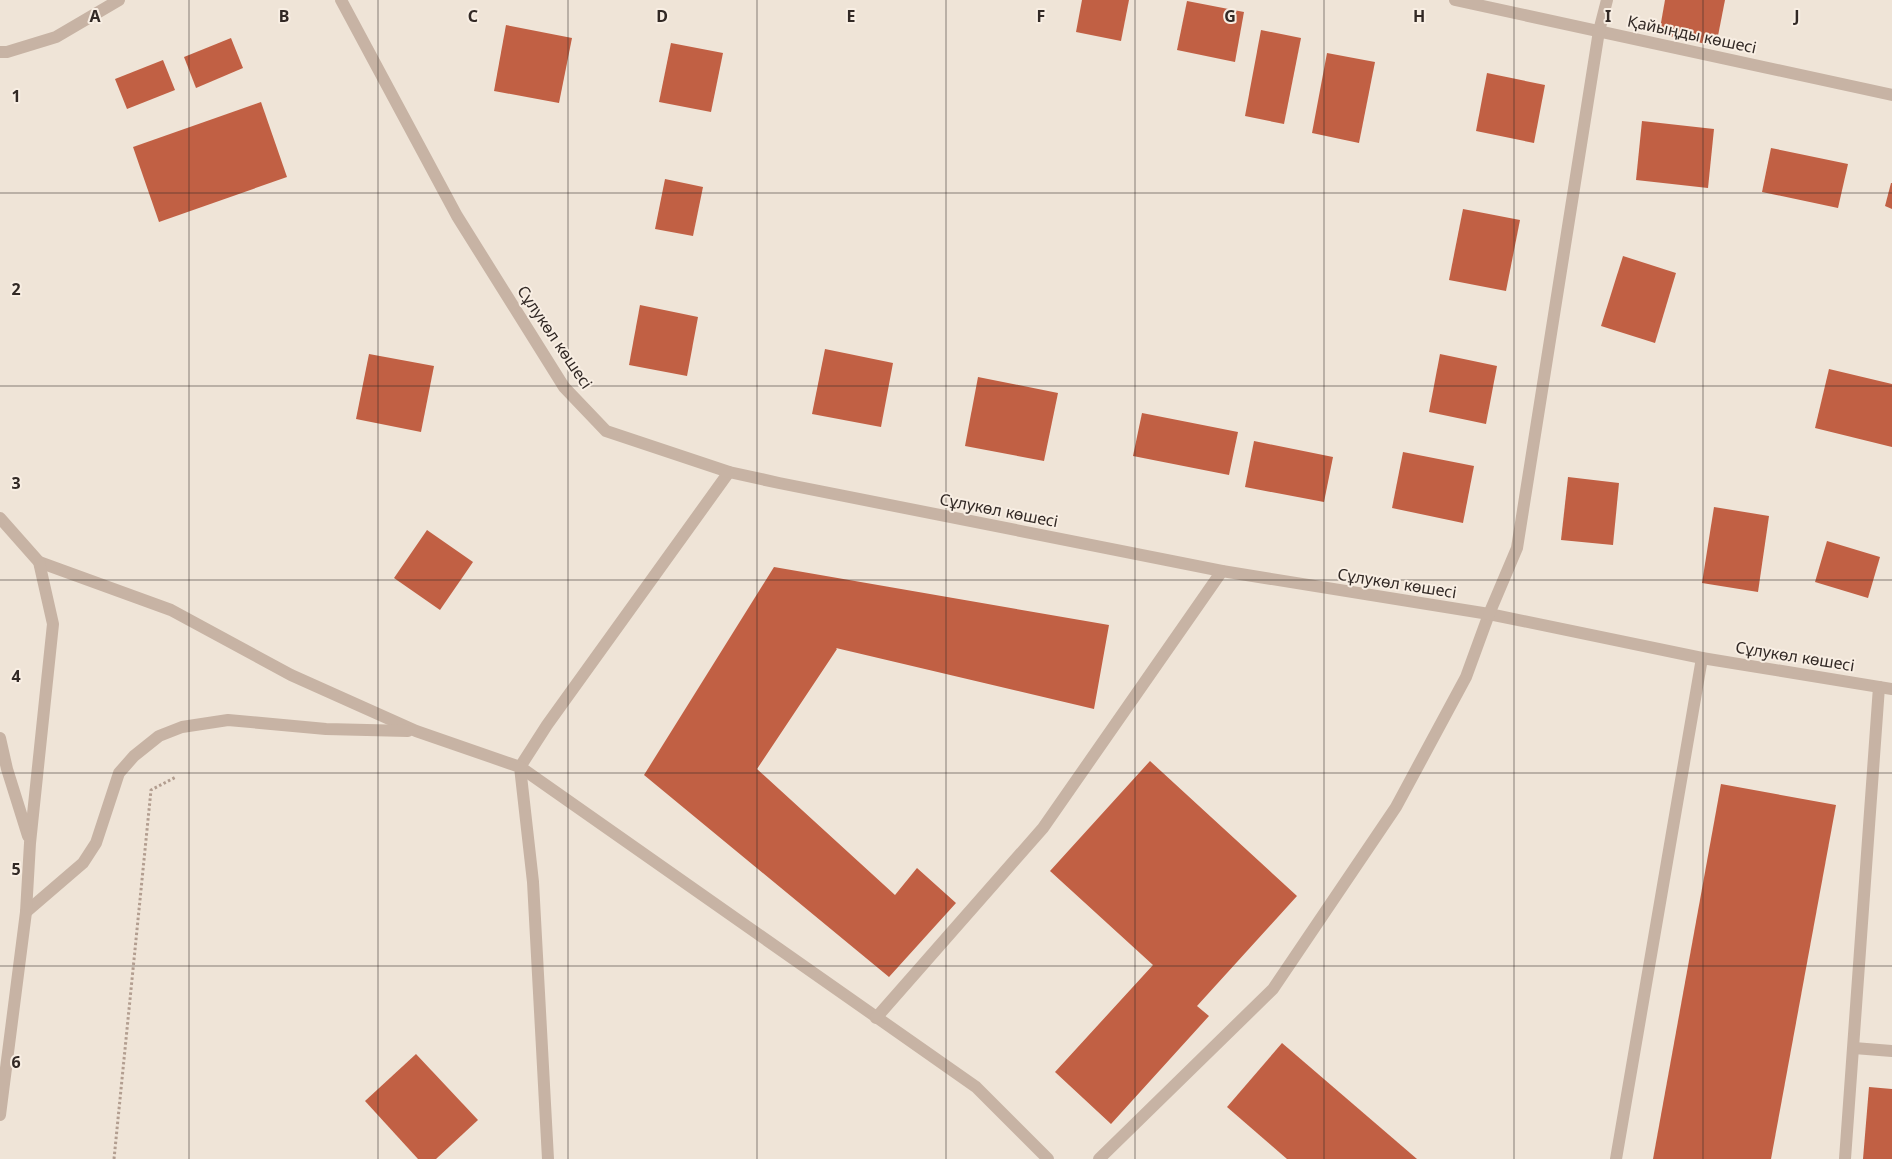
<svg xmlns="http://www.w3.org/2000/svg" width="1892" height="1159" viewBox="0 0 1892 1159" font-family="'Noto Sans',sans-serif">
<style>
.building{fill:#c16044}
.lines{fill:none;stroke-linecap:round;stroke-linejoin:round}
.path{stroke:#b29d8f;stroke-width:3;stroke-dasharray:2.5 2.5;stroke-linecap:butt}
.service{stroke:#c7b3a4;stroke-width:12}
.minor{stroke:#c7b3a4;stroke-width:12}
.tertiary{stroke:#c7b3a4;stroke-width:12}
.grid{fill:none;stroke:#322925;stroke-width:1;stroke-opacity:0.55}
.labels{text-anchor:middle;stroke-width:4;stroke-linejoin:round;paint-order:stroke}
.street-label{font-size:16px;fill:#322925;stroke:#f8eee3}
.grid-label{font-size:16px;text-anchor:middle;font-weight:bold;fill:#322925;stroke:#f8eee3;stroke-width:4;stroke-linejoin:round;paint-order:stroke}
</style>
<rect width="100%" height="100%" fill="#efe4d7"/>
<g class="building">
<polygon points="1082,0 1129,0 1121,41 1076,32"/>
<polygon points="1665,0 1725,0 1716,46 1659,34"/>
<polygon points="1187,1 1244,12 1235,62 1177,50"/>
<polygon points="506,25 572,38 559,103 494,91"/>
<polygon points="1261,30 1301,38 1284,124 1245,116"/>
<polygon points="231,38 243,68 196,88 184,57"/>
<polygon points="671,43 723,53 711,112 659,102"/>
<polygon points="1327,53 1375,62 1359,143 1312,133"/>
<polygon points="163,60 175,90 127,109 115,79"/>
<polygon points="1487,73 1545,85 1534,143 1476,131"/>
<polygon points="261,102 287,177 159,222 133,147"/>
<polygon points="1642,121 1714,129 1708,188 1636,180"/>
<polygon points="1771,148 1848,164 1838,208 1762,192"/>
<polygon points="665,179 703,187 693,236 655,229"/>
<polygon points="1891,183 1892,183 1892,209 1885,206"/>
<polygon points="1463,209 1520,220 1506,291 1449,280"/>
<polygon points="1623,256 1676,273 1655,343 1601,326"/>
<polygon points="640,305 698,317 687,376 629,365"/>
<polygon points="825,349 893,363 881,427 812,414"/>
<polygon points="369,354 434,366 421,432 356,419"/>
<polygon points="1440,354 1497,366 1486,424 1429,412"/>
<polygon points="1829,369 1892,384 1892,447 1815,428"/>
<polygon points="978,377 1058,393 1044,461 965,446"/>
<polygon points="1142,413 1238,432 1229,475 1133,456"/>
<polygon points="1254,441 1333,457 1324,502 1245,487"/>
<polygon points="1403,452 1474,466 1463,523 1392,508"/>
<polygon points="1568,477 1619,483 1613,545 1561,540"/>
<polygon points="1714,507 1769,516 1758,592 1702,583"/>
<polygon points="427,530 473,562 440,610 394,578"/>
<polygon points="1827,541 1880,557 1868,598 1815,582"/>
<polygon points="774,567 1109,625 1094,709 836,648 837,649 757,769 895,895 917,868 956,903 889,977 644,775"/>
<polygon points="1150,761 1297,896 1197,1006 1209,1016 1111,1124 1055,1072 1153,965 1050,871"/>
<polygon points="1721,784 1836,805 1771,1159 1653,1159"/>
<polygon points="1282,1043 1417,1159 1287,1159 1227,1107"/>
<polygon points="416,1054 478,1120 436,1159 418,1159 365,1101"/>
<polygon points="1869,1087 1892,1089 1892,1159 1863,1159"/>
</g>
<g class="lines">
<polyline class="path" points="114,1159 151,790 176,777"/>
<g class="service">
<polyline points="0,52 7,52 56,37 119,0"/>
<polyline points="729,472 547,725 520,767 976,1087 1048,1159"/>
<polyline points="39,562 171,610 291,675 416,731 520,767 533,882 548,1159"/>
<polyline points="26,912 83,863 96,843 119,773 134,756 159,736 182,727 228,720 326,729 408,731"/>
<polyline points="876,1018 1043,828 1222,571"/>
<polyline points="1854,1048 1892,1051"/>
<polyline points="1099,1159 1273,989 1396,807 1466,677 1489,614"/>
<polyline points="1616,1159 1702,658"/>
<polyline points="1845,1159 1879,687"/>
</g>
<g class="minor">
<polyline points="341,0 457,216 564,387 606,431 729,472 779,483 1222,571 1489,614 1702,658 1892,689"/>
<polyline points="1455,0 1892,95"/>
<polyline points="1489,614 1517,548 1599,31 1607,0"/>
</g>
<g class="tertiary">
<polyline points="0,518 39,562 53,624 30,843 26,912 0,1115"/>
<polyline points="0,738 7,769 28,836"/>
</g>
</g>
<path class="grid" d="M189,0V1159M378,0V1159M568,0V1159M757,0V1159M946,0V1159M1135,0V1159M1324,0V1159M1514,0V1159M1703,0V1159M0,193H1892M0,386H1892M0,580H1892M0,773H1892M0,966H1892"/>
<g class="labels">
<g class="street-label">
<text transform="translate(1692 34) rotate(12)" y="6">Қайыңды көшесі</text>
<text transform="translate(555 337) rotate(56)" y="6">Сұлукөл көшесі</text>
<text transform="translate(999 510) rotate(11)" y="6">Сұлукөл көшесі</text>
<text transform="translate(1397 583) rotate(9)" y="6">Сұлукөл көшесі</text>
<text transform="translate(1795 656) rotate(9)" y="6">Сұлукөл көшесі</text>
</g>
</g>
<g class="grid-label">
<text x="95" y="22">A</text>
<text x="284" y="22">B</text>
<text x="473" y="22">C</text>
<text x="662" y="22">D</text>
<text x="851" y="22">E</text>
<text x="1041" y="22">F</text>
<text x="1230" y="22">G</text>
<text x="1419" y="22">H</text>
<text x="1608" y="22">I</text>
<text x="1797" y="22">J</text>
<text x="16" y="102">1</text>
<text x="16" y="295">2</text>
<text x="16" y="489">3</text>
<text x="16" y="682">4</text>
<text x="16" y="875">5</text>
<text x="16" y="1068">6</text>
</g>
</svg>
